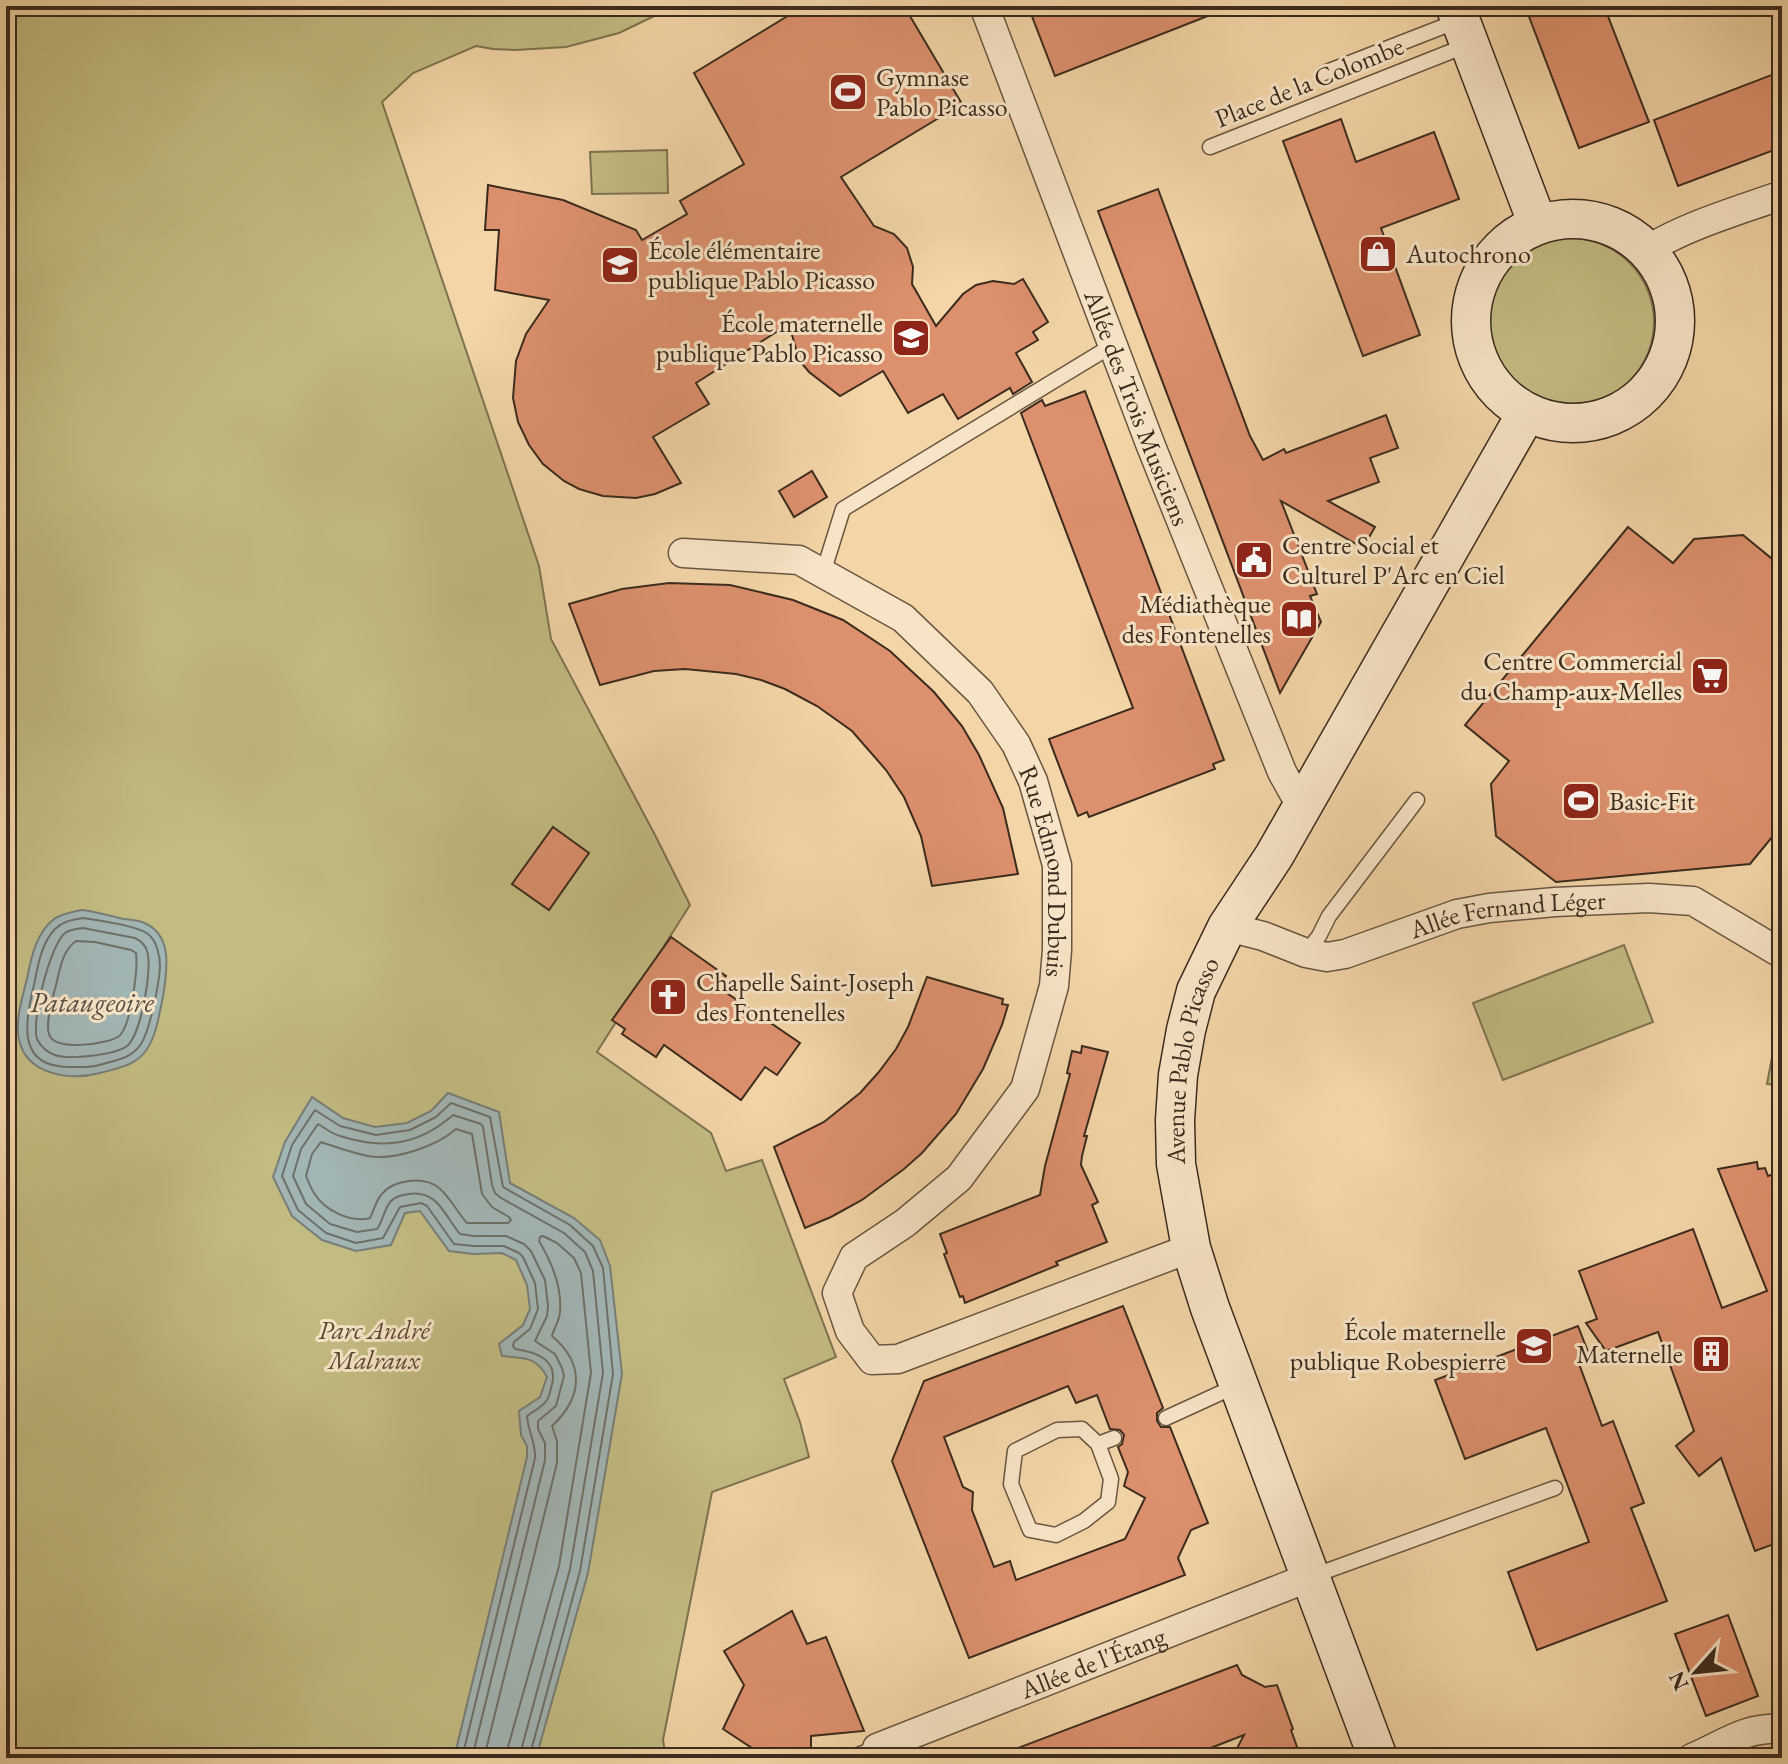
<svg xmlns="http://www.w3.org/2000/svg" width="1788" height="1764" viewBox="0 0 1788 1764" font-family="'EB Garamond',serif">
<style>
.green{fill:#c2bb82;stroke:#7e7350;stroke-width:2}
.water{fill:#a1b5b4;stroke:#787e78;stroke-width:2}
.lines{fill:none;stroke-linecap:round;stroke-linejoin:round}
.shore{stroke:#6e7069;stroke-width:2}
.building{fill:#dd906e;stroke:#3b2b1e;stroke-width:2;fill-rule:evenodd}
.lane-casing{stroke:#695640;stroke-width:17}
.street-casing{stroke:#695640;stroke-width:31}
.secondary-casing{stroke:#3b2b1e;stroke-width:41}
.lane{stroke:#f7e4c6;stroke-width:14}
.street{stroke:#f7e4c6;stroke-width:28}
.secondary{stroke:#f7e4c6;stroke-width:38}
.labels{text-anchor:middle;stroke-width:6;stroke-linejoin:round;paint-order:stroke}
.poi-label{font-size:26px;fill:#3b2b1e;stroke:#f7e4c6;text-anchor:start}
.street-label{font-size:26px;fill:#3b2b1e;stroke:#f7e4c6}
.park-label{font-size:26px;font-style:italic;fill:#564832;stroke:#f7e4c6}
.water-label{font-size:28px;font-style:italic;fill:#544e44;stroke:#f7e4c6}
</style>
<rect width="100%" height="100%" fill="#f3d5a7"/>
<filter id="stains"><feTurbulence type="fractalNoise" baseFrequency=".0025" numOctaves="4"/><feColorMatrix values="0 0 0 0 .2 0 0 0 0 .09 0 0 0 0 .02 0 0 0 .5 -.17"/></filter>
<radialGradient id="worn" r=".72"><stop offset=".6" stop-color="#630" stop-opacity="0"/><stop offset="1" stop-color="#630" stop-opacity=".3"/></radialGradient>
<g class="green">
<polygon points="6,6 675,6 619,33 566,47 515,50 493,49 476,46 413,73 382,102 539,566 551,639 655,835 690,905 597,1052 711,1133 726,1171 762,1160 836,1357 784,1379 800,1422 809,1457 712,1492 663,1740 666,1758 6,1758"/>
<polygon points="667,150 668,193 592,194 590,152"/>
<circle cx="1570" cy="322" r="84"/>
<polygon points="1624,945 1653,1022 1503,1080 1473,1003"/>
<polygon points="1782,1004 1782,1086 1767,1084"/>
</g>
<g class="water">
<path d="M82,910C97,912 110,916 124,919C130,920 137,920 142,922C174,934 167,970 163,997C159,1014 157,1034 147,1049C136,1066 118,1068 100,1073C70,1081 27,1075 19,1040C15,1021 22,998 27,979C31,958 36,933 54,919C63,913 72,912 82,910Z"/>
<path d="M448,1093L499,1112L510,1183L574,1218L600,1240L610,1266L622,1374L588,1573L536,1758H454L527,1457V1446L521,1435L519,1411L540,1397L547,1377C536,1356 523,1358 502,1356L499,1344L523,1325L530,1309L527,1285L516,1260L502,1253L473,1254L449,1251L420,1211L405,1213L391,1245L356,1251L322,1240L292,1216L273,1177L285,1142L312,1097L343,1118L375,1127L407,1123L431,1111Z"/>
</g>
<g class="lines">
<g class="shore">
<path d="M83,918C97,920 138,926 148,934C157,941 160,956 160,967C159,984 150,1030 141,1044C131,1059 116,1060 99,1065C90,1068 79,1067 69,1067C16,1067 25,1021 34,985C38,965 41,944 55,929C63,921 72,920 83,918Z"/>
<path d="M83,928L135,938C141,941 145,944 147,951C153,967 141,1035 127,1046C115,1055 69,1060 55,1055C46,1052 41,1047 37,1039C31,1021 50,945 65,933C71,929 77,929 83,928Z"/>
<path d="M76,941L95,942L131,950L136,953C138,968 131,1029 118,1037C106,1044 54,1052 49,1034C45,1023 53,997 56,985C60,969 62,951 76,941Z"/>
<path d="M456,1129L472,1134L482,1194L492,1207L509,1217L511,1220L508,1223H467C457,1212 450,1197 439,1188C424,1176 393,1179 381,1195C376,1201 374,1210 370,1218C351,1223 325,1211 314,1193C311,1188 308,1181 306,1176L312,1154L321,1142C336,1147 352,1153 368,1156C394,1161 437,1146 456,1129Z"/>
<path d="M462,1758L535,1458C536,1443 528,1432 527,1416C533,1411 543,1407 547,1400C548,1399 551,1389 551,1388C560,1361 538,1352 515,1349L513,1346L514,1342L530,1329L538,1309L535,1283L523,1257L519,1253L504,1246H474L454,1244L427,1206L421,1203L400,1207L383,1238L356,1243L326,1233L298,1210L282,1176L292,1145L315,1110L340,1126L376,1135L410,1130L436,1117L451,1103L490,1117L503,1187L570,1225L593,1246L603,1268L613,1374L580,1571L529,1758"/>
<path d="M472,1758L545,1460V1443L538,1429V1421L556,1406L564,1376L562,1368L555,1354L535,1341L547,1316L548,1306L545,1280L531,1251L524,1244L506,1236H474L460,1234C444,1215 438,1190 409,1194C402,1195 396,1196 391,1201C384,1209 383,1221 377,1229L357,1232L330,1224L306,1204L293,1176L301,1149L318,1124C325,1128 332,1134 340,1136C384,1150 419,1145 453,1115L481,1124L483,1127L492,1185L495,1193L501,1198L564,1233L585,1252L593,1271L603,1373L570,1569L519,1758"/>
<path d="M484,1758L557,1463V1441L552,1426C583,1397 585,1364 552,1336C554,1328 560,1320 560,1311C562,1286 551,1261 539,1241L540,1237L543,1236L557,1243L574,1258L581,1273L591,1373L559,1566L508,1747L507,1758"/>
</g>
</g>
<g class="building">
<polygon points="804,6 904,6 962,104 841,177 874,226 894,234 907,248 913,267 912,284 936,326 963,294 976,285 993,281 1014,284 1023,279 1048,322 1033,332 1038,340 1016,353 1032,382 1013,394 1010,388 958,419 943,394 908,413 883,371 840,396 809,372 799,360 789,324 696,383 709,404 653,437 681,483 655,494 636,498 603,496 579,489 564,481 543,464 529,445 518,422 513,398 516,361 526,334 549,300 495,290 499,230 485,230 488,185 563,200 636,230 642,240 687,214 680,201 744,164 694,73"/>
<polygon points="1028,6 1228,6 1228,8 1055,76"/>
<polygon points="1525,6 1604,6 1649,122 1579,148"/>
<polygon points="1782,71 1782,147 1678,186 1654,120"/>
<polygon points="1341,119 1356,162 1434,132 1459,199 1381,228 1420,335 1363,356 1283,141"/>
<polygon points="1158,189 1250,436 1263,460 1284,449 1286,453 1386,415 1398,448 1370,458 1379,482 1328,501 1375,527 1363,548 1281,501 1317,594 1310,596 1321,622 1280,693 1098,211"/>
<polygon points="1085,391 1224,760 1213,764 1215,769 1089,817 1087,812 1078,816 1049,739 1133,708 1021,413 1042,400 1045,406"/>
<polygon points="812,471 827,497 794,517 779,491"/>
<polygon points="1628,527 1673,563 1694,539 1743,535 1782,567 1782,825 1750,864 1556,882 1496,836 1491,784 1509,761 1465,725"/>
<polygon points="669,583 730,585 793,600 843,620 890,651 934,692 962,726 979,755 1003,808 1018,874 932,886 921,836 904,797 886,770 852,731 817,706 785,689 761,680 736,674 685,669 654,671 600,685 569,604 622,589"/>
<polygon points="553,827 589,853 549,910 512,884"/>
<polygon points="671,937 726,976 718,987 800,1043 777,1075 765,1067 741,1100 664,1045 656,1057 622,1034 625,1029 612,1020"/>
<polygon points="927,977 1003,999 1002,1004 1008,1005 1002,1025 983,1069 956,1114 922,1153 904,1169 862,1200 831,1217 805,1228 774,1147 824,1122 860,1093 878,1073 896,1049 908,1027"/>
<polygon points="1082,1046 1108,1052 1084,1136 1087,1136 1082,1156 1081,1165 1098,1202 1092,1205 1107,1242 1056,1262 1058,1265 965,1303 963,1296 960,1297 944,1254 947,1253 940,1234 1040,1195 1045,1166 1070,1074 1067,1073 1072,1051 1081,1053"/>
<polygon points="1757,1162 1758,1169 1765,1168 1768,1176 1782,1171 1782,1541 1755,1551 1721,1458 1699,1476 1676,1446 1694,1431 1658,1332 1606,1351 1586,1323 1597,1319 1579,1271 1693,1229 1722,1308 1767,1291 1718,1169"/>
<path d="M1123,1306L1163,1408L1157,1413V1421L1161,1427H1170L1208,1523L1191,1530L1178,1558L1185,1575L969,1658L892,1461L924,1381ZM1068,1386L1076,1403L1097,1395L1110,1429L1120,1430L1124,1435L1122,1444L1118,1447L1128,1472L1124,1486L1145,1498L1125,1539L1016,1580L1010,1561L994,1567L972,1510L973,1492L963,1487L944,1437Z"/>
<polygon points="1578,1326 1590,1357 1578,1361 1602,1426 1613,1421 1644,1503 1631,1508 1667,1601 1537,1650 1508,1572 1589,1542 1546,1428 1465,1459 1435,1380"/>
<polygon points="792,1611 807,1644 826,1637 864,1731 811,1736 811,1758 767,1758 723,1729 744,1685 724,1651"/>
<polygon points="1728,1615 1758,1696 1706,1716 1675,1634"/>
<polygon points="1237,1665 1242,1675 1265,1687 1277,1685 1293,1729 1291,1730 1301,1758 1232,1758 1244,1735 1185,1758 997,1758 997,1756"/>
</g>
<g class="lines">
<g class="lane-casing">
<g id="lane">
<polyline points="1324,73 1460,20"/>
<polyline points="1210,147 1470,44"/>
<polyline points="823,573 843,509 1113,345"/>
<polyline points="1306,953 1319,936 1329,916 1417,800"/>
<polyline points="1166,1418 1238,1385"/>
<polyline points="1098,1444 1111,1479 1108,1502 1084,1521 1056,1535 1030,1530 1011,1484 1015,1451 1057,1430 1082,1429 1098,1444 1114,1438"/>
<polyline points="1310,1577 1555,1488"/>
<polyline points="849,1758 877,1748"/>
</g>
</g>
<g class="street-casing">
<g id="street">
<path id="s1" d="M984,6L1151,446L1274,752L1282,772L1301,806"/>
<path d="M1647,250C1688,225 1737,211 1782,195"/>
<path id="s2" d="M683,553L799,560L903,618L980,692L1016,744L1033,781L1057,865V950L1054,986L1025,1089L959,1178L905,1223L854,1257L837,1293L850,1331L872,1360L898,1359L1191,1248"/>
<path id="s3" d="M1227,927L1263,936L1306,953L1327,957L1345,954L1457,914L1489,908L1555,902L1649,898L1693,901L1782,954"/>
<path id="s4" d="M877,1748L1310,1577"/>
<path d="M1692,1758C1726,1744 1743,1727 1782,1729"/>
</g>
</g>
<g class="secondary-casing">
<g id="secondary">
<polyline points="1455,6 1538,225"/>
<circle cx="1573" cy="321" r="102"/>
<path id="s5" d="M1378,1758L1210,1308L1191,1248L1176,1164L1175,1120L1178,1075L1186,1030L1196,991L1227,927L1274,856L1526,414"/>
</g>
</g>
<use href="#lane" class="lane"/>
<use href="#street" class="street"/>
<use href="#secondary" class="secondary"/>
</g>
<defs>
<g id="stadium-square" transform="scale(2)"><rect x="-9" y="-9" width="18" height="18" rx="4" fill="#8f2418" stroke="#f7e4c6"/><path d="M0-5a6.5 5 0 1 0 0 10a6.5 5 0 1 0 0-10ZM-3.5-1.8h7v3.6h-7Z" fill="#fff"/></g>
<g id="shop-square" transform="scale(2)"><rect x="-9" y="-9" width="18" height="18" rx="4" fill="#8f2418" stroke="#f7e4c6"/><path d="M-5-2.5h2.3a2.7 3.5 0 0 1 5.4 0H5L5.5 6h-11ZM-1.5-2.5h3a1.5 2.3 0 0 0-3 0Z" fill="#fff"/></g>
<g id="school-square" transform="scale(2)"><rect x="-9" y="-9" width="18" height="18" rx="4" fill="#8f2418" stroke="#f7e4c6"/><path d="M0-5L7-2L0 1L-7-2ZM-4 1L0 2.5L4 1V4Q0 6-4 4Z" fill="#fff"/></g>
<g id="civic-square" transform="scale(2)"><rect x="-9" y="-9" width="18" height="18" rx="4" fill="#8f2418" stroke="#f7e4c6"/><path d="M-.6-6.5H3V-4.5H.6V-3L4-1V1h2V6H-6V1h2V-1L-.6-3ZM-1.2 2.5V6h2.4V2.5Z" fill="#fff"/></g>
<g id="library-square" transform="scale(2)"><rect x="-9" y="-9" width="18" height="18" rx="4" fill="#8f2418" stroke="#f7e4c6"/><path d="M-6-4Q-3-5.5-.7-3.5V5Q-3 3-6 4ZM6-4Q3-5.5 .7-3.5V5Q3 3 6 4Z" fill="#fff"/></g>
<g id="supermarket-square" transform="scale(2)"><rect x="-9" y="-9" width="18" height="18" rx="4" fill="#8f2418" stroke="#f7e4c6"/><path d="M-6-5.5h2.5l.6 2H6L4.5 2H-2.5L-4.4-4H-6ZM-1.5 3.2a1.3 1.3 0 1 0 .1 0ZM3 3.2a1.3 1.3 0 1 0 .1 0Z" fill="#fff"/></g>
<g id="church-square" transform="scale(2)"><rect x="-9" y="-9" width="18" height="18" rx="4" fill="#8f2418" stroke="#f7e4c6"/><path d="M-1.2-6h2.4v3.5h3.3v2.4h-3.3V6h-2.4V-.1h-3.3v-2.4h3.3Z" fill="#fff"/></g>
<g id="building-square" transform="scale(2)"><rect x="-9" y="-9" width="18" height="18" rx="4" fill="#8f2418" stroke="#f7e4c6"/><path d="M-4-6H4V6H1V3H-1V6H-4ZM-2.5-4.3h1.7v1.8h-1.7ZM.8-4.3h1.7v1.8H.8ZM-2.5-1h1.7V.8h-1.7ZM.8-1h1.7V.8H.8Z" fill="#fff"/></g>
</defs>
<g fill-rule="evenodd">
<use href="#stadium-square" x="848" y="92"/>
<use href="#shop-square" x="1378" y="254"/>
<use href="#school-square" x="620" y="265"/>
<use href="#school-square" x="911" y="338"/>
<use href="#civic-square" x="1254" y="560"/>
<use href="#library-square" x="1299" y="619"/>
<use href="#supermarket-square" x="1710" y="676"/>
<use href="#stadium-square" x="1581" y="801"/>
<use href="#church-square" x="668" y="997"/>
<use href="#school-square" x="1534" y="1346"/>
<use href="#building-square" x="1711" y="1354"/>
</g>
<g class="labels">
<g class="poi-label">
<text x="876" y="86">Gymnase<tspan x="876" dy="30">Pablo Picasso</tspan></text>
<text x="648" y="259">École élémentaire<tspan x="648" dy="30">publique Pablo Picasso</tspan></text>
<text x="1406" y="263">Autochrono</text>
<text x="883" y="332" text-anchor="end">École maternelle<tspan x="883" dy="30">publique Pablo Picasso</tspan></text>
<text x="1282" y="554">Centre Social et<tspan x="1282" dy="30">Culturel P'Arc en Ciel</tspan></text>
<text x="1271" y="613" text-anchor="end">Médiathèque<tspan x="1271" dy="30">des Fontenelles</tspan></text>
<text x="1682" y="670" text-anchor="end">Centre Commercial<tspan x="1682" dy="30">du Champ-aux-Melles</tspan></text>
<text x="1609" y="810">Basic-Fit</text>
<text x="696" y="991">Chapelle Saint-Joseph<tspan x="696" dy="30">des Fontenelles</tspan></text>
<text x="1506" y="1340" text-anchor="end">École maternelle<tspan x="1506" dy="30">publique Robespierre</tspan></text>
<text x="1683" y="1363" text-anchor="end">Maternelle</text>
</g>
<g class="street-label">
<text transform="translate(1309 82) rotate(-22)" y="9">Place de la Colombe</text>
<text dy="9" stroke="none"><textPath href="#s1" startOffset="430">Allée des Trois Musiciens</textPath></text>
<text dy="9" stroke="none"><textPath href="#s2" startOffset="538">Rue Edmond Dubuis</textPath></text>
<text dy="9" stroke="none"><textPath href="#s3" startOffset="292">Allée Fernand Léger</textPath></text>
<text dy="9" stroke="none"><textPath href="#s5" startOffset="734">Avenue Pablo Picasso</textPath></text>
<text dy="9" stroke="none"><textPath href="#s4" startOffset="232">Allée de l'Étang</textPath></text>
</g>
<g class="park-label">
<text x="374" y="1339">Parc André<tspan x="374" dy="30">Malraux</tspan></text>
</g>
<g class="water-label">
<text x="92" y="1012">Pataugeoire</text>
</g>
</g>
<rect width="1788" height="1764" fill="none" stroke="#f3d5a7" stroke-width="32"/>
<rect x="8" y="8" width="1772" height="1748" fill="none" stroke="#3b2b1e" stroke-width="4"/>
<rect x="16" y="16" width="1756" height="1732" fill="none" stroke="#3b2b1e" stroke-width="2"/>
<g transform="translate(1696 1672) rotate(243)" stroke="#f7e4c6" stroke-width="6" paint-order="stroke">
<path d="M0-6L14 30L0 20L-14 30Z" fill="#3b2b1e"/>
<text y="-12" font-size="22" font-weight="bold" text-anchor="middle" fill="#3b2b1e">N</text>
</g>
<rect width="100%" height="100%" filter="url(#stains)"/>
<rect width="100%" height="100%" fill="url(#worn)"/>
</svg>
